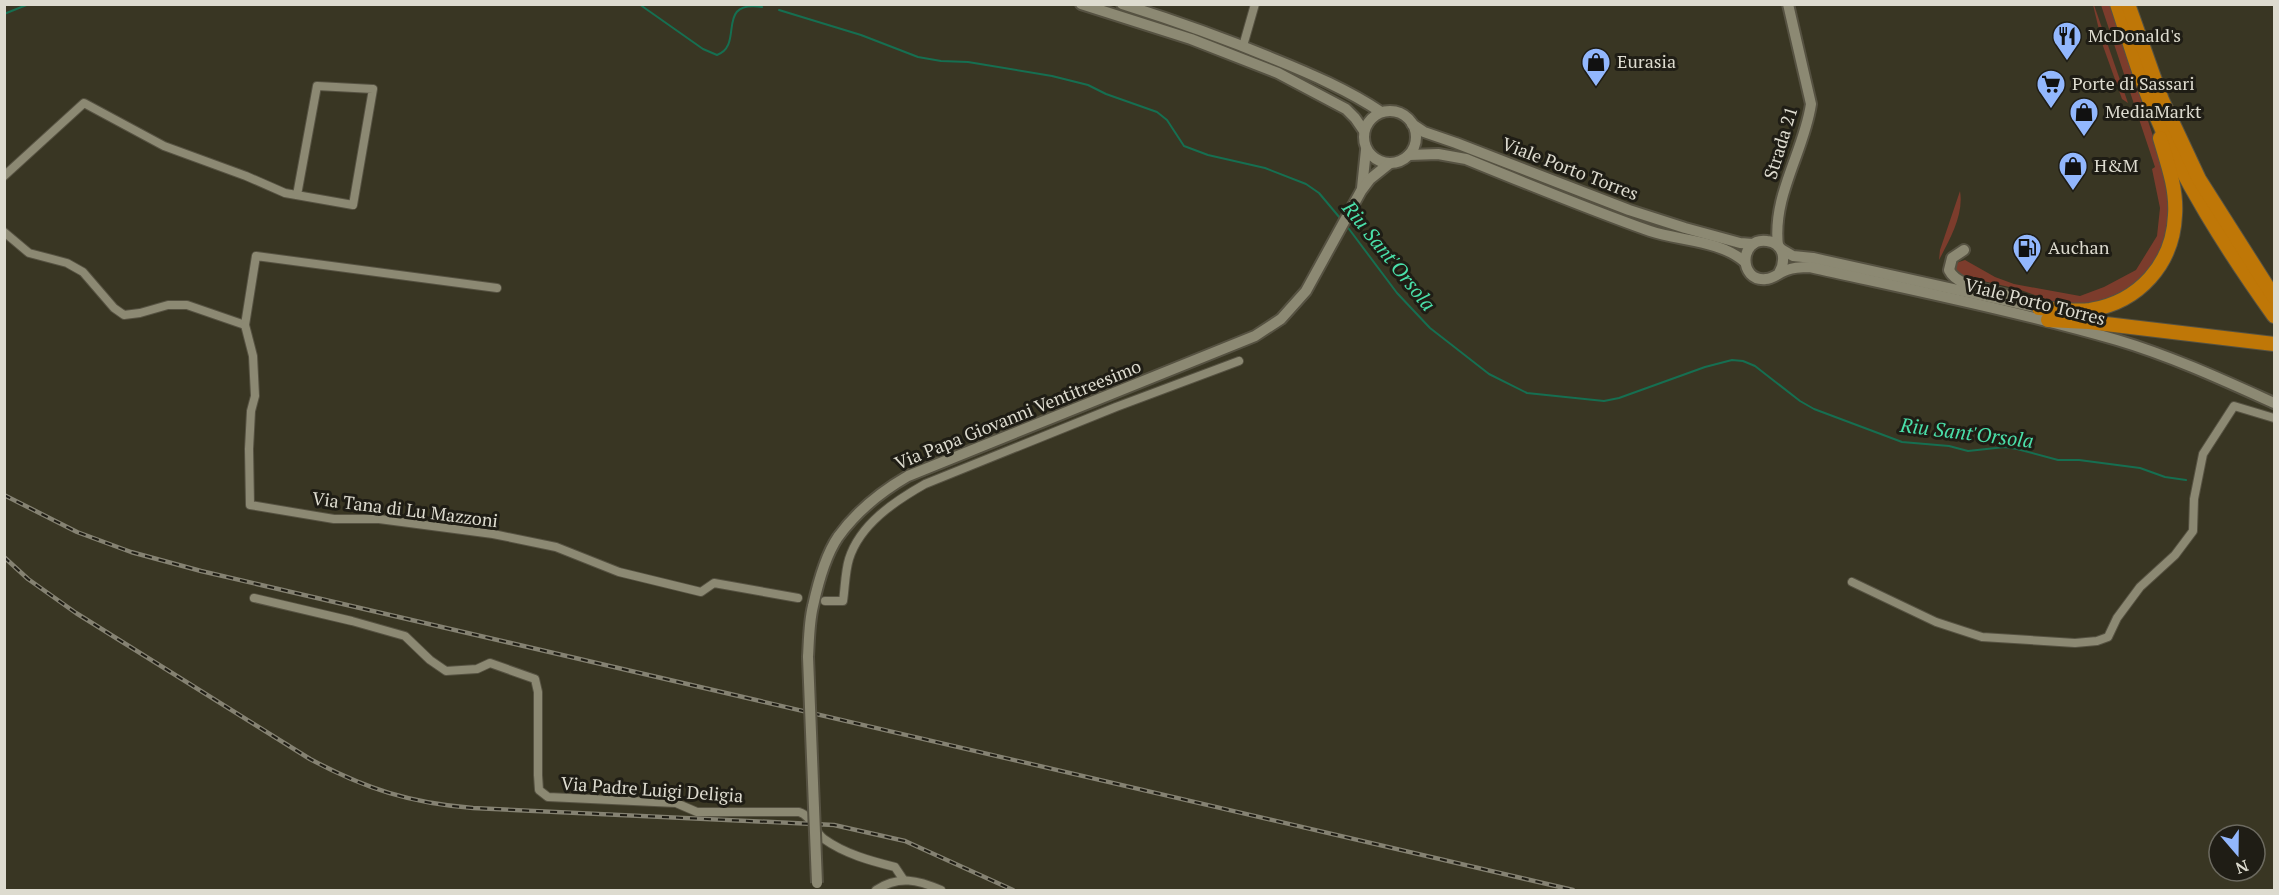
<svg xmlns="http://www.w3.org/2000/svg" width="2279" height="895" viewBox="0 0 2279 895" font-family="'PT Serif',serif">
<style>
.green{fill:#7c3c2c}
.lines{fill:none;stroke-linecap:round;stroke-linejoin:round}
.stream{stroke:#166f51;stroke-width:2}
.street-casing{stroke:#565242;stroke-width:10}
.secondary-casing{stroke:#565242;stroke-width:14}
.highway-casing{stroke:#565242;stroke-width:16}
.street{stroke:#8c8973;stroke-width:8}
.secondary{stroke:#8c8973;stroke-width:10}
.highway{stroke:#bf7707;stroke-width:14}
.rail-casing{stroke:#858272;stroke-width:4.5}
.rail{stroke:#1f1d15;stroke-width:2;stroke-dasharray:7;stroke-linecap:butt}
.secondary-bridge-casing{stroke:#565242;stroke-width:14;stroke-linecap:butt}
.secondary-bridge{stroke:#8c8973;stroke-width:10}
.labels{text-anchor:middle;stroke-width:6;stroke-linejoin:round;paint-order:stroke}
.poi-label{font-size:18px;fill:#dddbcf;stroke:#1f1d15;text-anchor:start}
.street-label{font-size:18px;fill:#dddbcf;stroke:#1f1d15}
.water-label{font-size:20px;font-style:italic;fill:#4adfa9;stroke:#1f1d15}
</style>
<rect width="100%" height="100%" fill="#393623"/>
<g class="green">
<polygon points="2093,5 2094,5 2128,103 2122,99 2103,46"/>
<polygon points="2101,5 2110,5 2171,191 2169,237 2145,279 2100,304 2062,305 2018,289 1961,276 1954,268 1956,263 1965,260 1995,277 2014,284 2080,296 2104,287 2136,270 2157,236 2160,208 2152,169 2155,167"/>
<path d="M1960,191C1964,215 1950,239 1939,260L1940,250Z"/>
</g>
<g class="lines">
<g class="stream">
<polyline points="229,4 231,4"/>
<path d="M639,4L703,49L717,55C745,45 714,0 762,7"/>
<polyline points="779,10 861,35 918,57 941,61 968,62 1052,76 1088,85 1106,94 1157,112 1167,120 1184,146 1208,155 1265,168 1306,184 1319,193 1340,218"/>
<polyline points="4,14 29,4"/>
<polyline points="1346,225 1397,293 1430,328 1489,374 1527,393 1604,401 1619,398 1705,367 1732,360 1743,361 1755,366 1800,401 1814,409 1902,442 1949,446 1968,451 2005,447 2017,449 2058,460 2079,460 2140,468 2165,477 2186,480"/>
</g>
<g class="street-casing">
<g id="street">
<polyline points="1243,46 1255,4"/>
<polyline points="4,176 84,103 164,146 246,176 285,193 353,205 373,89 317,86 297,195"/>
<polyline points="4,232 29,253 67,263 83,272 114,308 124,315 140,313 168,305 187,305 245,325 256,256 497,288"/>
<polyline points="245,325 253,356 255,396 251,411 249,449 250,505 334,519 379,519 493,534 556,547 619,572 701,592 714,583 798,598"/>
<polyline points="1852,582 1936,622 1982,637 2075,643 2097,641 2108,637 2117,618 2140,587 2175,555 2193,531 2194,499 2203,454 2234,406 2274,418"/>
<path d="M254,598L352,621L405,636L430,660L446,671L477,669L490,663L535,679L538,692V775L539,790L548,797L676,803L697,812H799C812,816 813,831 824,839C845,854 871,861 895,867L903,879"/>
<path d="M825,601H843C845,588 845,572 849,559C860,524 895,501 925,484L1116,407L1239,361"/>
<path d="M876,890C899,875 918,880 941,890"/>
</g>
</g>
<g class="secondary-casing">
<g id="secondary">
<polyline points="1081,4 1191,39 1278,73 1346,109 1355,118 1364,131"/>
<path d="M1122,4C1173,20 1224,38 1274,59C1311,74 1348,90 1381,112"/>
<circle cx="1390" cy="137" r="26"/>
<polyline points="1412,124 1424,132 1456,143 1629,210 1685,228 1740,243 1753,244"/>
<path d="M1409,155L1438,154L1466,159C1527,184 1588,209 1650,231C1680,241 1720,240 1745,262"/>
<polyline points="1362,188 1366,150"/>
<path d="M1778,246C1772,195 1804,152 1811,104L1788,4"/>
<polyline points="1781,249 1793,256 1813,258 2039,308"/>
<path d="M1964,250L1952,258L1949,270C1959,291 2002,288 2023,302"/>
<path d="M1779,273C1786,261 1785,243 1767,241C1739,237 1738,282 1766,279C1773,279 1780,272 1787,270C1794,267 1803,267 1810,267C1913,290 2016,311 2117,340C2171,356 2223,380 2274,403"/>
<path d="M808,657C809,640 809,622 813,606C818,583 825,556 838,537C856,512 882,491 908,476L1255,336L1281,319L1306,291L1361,191L1370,179L1390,163"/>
</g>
</g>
<g class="highway-casing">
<g id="highway">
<path d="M2117,4C2128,37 2138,72 2151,104C2182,180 2227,250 2274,316"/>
<polyline points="2128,4 2162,100 2199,179 2274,297"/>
<path d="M2039,308C2055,309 2074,312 2090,310C2139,302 2173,264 2175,215C2177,189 2167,162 2160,138"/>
<polyline points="2048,320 2089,322 2274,344"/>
</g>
</g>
<use href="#street" class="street"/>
<use href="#secondary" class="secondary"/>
<use href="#highway" class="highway"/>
<g class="rail-casing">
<g id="rail">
<polyline points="4,495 77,532 131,552 201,571 1573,890"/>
<path d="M4,557L28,579L76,613L310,759C366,789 410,803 473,808L834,825L905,841L1013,890"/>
</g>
</g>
<use href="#rail" class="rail"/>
<g class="secondary-bridge-casing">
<polyline id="secondary-bridge" points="808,657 817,883"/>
</g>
<use href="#secondary-bridge" class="secondary-bridge"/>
</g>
<defs>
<g id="restaurant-pin" transform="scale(1.5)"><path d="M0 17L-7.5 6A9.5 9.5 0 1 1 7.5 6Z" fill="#92b7fd" stroke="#1f1d15"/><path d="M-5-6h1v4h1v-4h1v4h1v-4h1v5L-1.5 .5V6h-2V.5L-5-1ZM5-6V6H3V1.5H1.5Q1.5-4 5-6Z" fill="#111"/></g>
<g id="shop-pin" transform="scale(1.5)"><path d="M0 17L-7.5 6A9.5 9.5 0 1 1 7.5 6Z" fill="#92b7fd" stroke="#1f1d15"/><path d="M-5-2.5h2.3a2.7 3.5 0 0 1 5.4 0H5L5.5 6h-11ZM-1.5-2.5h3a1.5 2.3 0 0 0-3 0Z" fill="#111"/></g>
<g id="supermarket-pin" transform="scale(1.5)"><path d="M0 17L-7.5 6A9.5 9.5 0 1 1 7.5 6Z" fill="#92b7fd" stroke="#1f1d15"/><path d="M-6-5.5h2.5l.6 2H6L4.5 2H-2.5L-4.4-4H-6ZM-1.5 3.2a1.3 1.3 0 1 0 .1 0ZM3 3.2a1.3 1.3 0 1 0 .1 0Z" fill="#111"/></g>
<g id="fuel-pin" transform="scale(1.5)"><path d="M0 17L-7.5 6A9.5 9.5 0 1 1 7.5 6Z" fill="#92b7fd" stroke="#1f1d15"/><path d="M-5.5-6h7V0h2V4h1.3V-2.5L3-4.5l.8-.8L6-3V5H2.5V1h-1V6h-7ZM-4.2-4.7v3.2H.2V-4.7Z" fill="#111"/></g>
</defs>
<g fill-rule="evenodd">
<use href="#restaurant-pin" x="2067" y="36"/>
<use href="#shop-pin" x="1596" y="62"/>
<use href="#supermarket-pin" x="2051" y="84"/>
<use href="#shop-pin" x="2084" y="112"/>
<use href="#shop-pin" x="2073" y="166"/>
<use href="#fuel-pin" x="2027" y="248"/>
</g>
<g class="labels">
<g class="poi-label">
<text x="2088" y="42">McDonald's</text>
<text x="1617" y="68">Eurasia</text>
<text x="2072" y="90">Porte di Sassari</text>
<text x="2105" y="118">MediaMarkt</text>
<text x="2094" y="172">H&amp;M</text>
<text x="2048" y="254">Auchan</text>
</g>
<g class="street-label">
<text transform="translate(1781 143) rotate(-73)" y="6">Strada 21</text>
<text transform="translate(1570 169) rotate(21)" y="6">Viale Porto Torres</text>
<text transform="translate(2035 302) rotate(14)" y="6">Viale Porto Torres</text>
<text transform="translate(1018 415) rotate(-22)" y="6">Via Papa Giovanni Ventitreesimo</text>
<text transform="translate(405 510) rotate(7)" y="6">Via Tana di Lu Mazzoni</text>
<text transform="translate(652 790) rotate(4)" y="6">Via Padre Luigi Deligia</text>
</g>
<g class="water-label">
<text transform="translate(1389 256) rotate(51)" y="7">Riu Sant'Orsola</text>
<text transform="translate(1967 433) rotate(7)" y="7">Riu Sant'Orsola</text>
</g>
</g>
<rect width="2279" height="895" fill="none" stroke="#dddbcf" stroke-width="12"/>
<g transform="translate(2237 853) rotate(160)"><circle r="28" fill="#1f1d15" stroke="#6b695f" stroke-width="1.5"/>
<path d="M0-4.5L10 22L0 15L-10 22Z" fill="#92b7fd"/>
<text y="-9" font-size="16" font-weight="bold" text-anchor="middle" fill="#dddbcf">N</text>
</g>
</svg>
